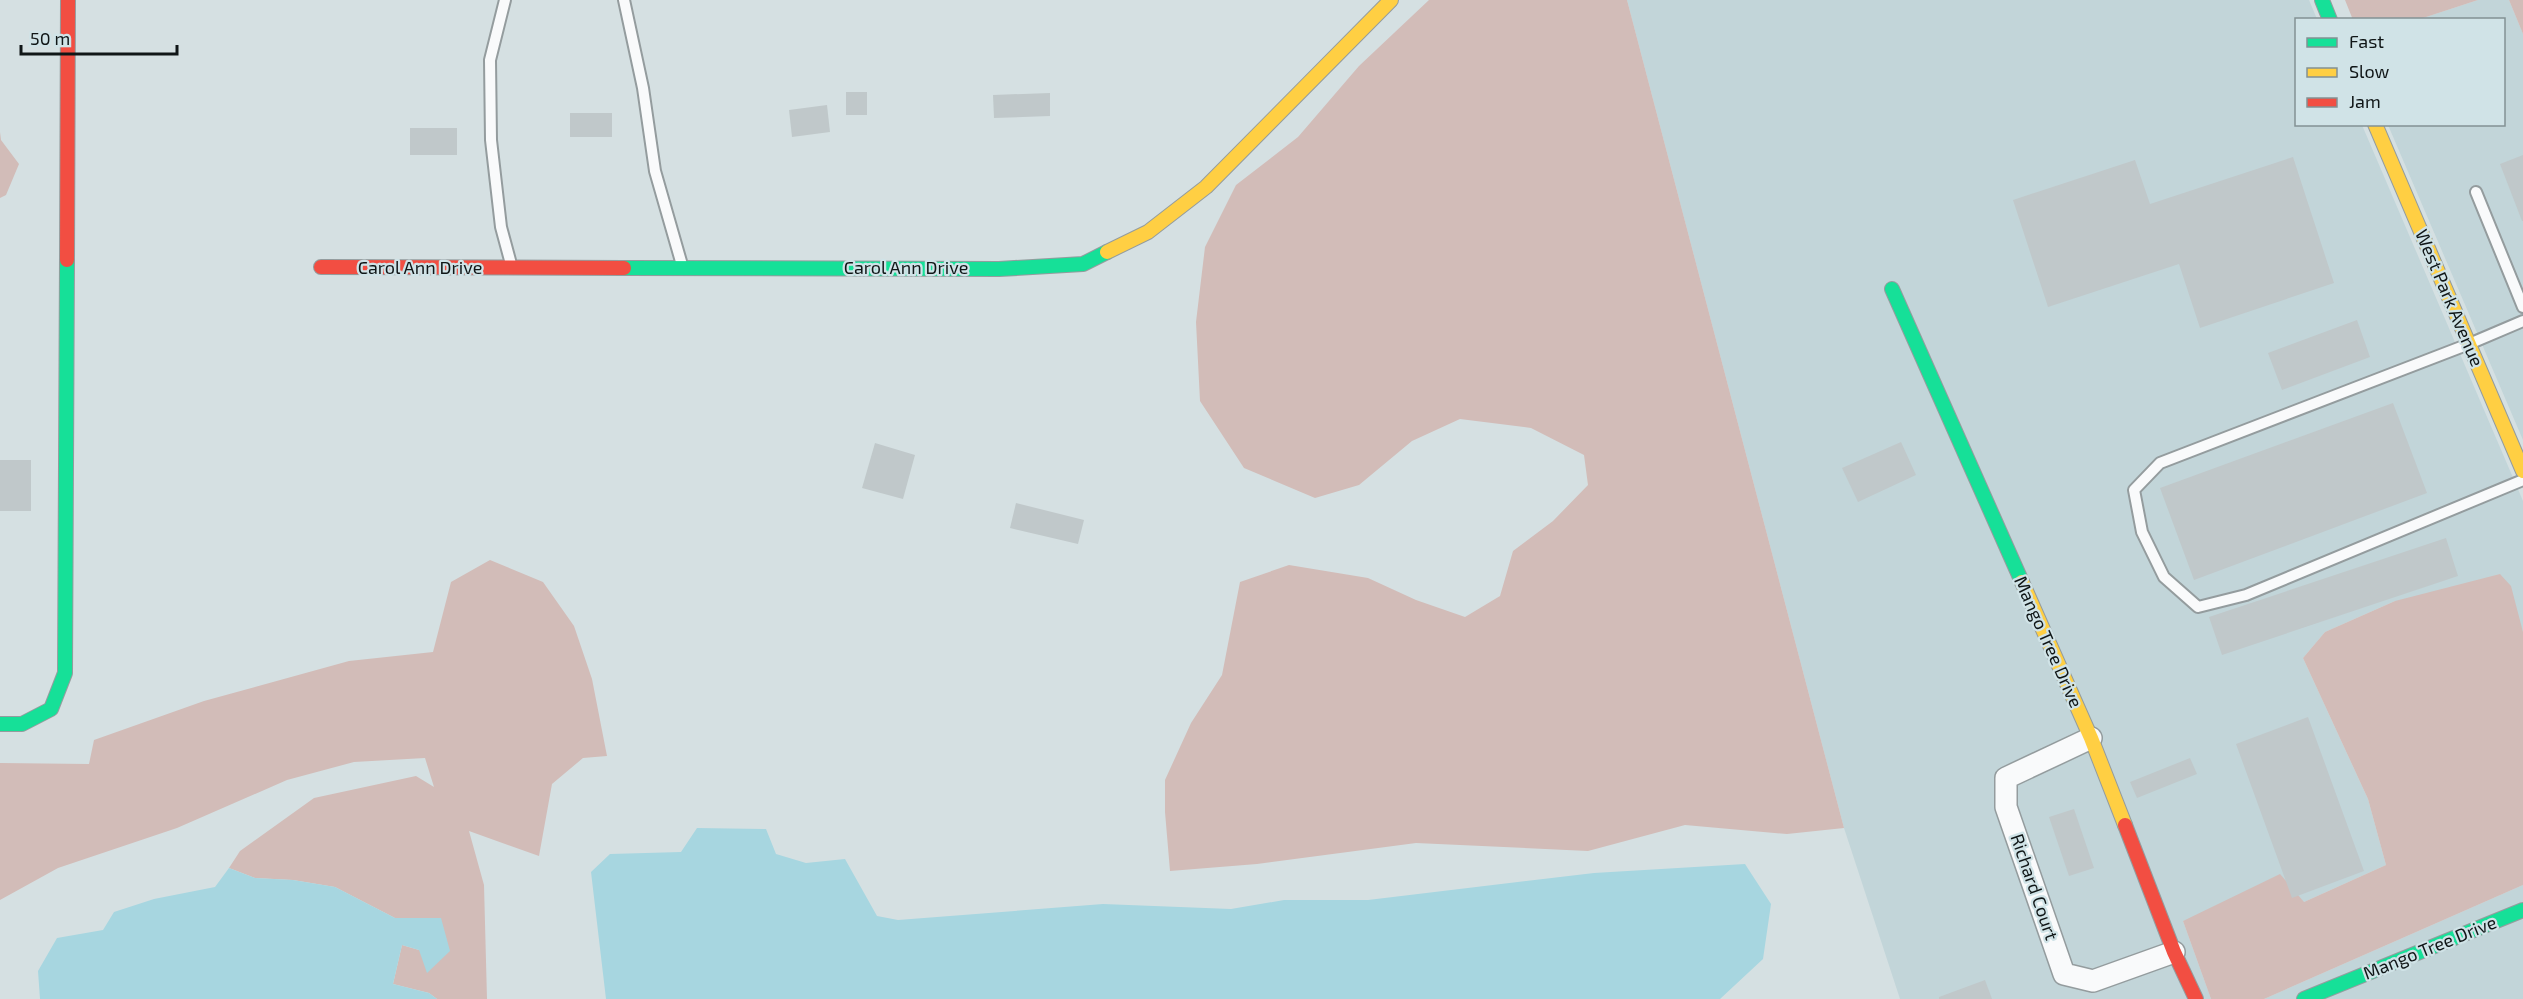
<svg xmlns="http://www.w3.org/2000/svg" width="2523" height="999" viewBox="0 0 2523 999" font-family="'Exo 2',sans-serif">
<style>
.built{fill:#c2d5d9}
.green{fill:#d2bcb8}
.water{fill:#a7d6e0}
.building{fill:#c0c8ca}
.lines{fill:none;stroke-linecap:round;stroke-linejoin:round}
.lane-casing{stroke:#949c9e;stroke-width:14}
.street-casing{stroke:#949c9e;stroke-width:24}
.fast-casing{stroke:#949c9e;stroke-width:16}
.slow-casing{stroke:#949c9e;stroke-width:16}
.jam-casing{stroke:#949c9e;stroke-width:16}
.lane{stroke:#f9fafb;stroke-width:10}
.street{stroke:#f9fafb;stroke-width:21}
.fast{stroke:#16e098;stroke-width:14}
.slow{stroke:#ffcf43;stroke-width:14}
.jam{stroke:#f24e42;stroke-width:14}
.labels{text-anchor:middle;stroke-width:4.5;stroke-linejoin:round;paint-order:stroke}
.street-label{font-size:18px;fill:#101617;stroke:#d0e3e7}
</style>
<rect width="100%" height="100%" fill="#d5e0e2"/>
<g class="built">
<polygon points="1627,0 2309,0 2317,19 2296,20 2296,124 2362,125 2523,501 2523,632 2520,624 2395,601 2325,632 2303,658 2368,799 2386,865 2304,902 2183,921 2211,999 1900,999 1844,828"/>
<polygon points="2478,0 2509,0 2523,34 2523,440 2388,125 2504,124 2504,20 2420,19"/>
<polygon points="2523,885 2523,999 2264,999"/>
</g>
<g class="green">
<polygon points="1429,0 1627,0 1844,828 1787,834 1685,825 1588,851 1416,843 1257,864 1170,871 1165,812 1165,780 1191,723 1222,675 1240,582 1289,565 1368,578 1416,600 1465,617 1500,596 1513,551 1553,521 1588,485 1584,455 1531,428 1460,419 1412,441 1359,485 1315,498 1244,468 1200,401 1196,322 1205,247 1236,185 1298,137 1359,66"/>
<polygon points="2345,0 2478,0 2420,19 2353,20"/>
<polygon points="2509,0 2523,0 2523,34"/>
<polygon points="0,132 1,140 19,164 6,195 0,198"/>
<polygon points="490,560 543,582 574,626 592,679 607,756 583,758 552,784 539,856 469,831 484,885 487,999 437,999 429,993 393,984 402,945 419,950 441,918 395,918 335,887 293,880 255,878 229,868 240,851 314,798 416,776 434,787 425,758 354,762 287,780 177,828 58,868 0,900 0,763 89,764 94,740 204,701 349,661 433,652 451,582"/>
<polygon points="2500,574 2511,586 2523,632 2523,885 2264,999 2211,999 2183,921 2280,874 2304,902 2386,865 2368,799 2303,658 2325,632 2395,601"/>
</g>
<g class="water">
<polygon points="697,828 766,829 776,854 806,863 845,859 877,916 898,920 1103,904 1231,909 1284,900 1368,900 1594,873 1745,864 1771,904 1763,959 1720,999 606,999 591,872 610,854 681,852"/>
<polygon points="229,868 255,878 293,880 335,887 395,918 441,918 450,951 427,973 419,950 402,945 393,984 429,993 437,999 40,999 38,971 57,938 103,930 114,912 154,899 215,887"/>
</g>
<g class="building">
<rect x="846" y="92" width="21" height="23"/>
<polygon points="1050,93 1050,116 994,118 993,95"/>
<polygon points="827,105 830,132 792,137 789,110"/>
<rect x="570" y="113" width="42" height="24"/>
<rect x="410" y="128" width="47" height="27"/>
<polygon points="2523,155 2523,221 2522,221 2500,164"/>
<polygon points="2293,157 2334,283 2200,328 2179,264 2048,307 2013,200 2135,160 2150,204"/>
<polygon points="2357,320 2370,357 2282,390 2268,353"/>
<polygon points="2393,403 2427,493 2194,580 2160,488"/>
<polygon points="1901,442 1916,475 1858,502 1842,468"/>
<polygon points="875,443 915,455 903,499 862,488"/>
<rect x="0" y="460" width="31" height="51"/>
<polygon points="1016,503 1084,520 1078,544 1010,528"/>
<polygon points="2446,538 2458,576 2222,655 2209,617"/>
<polygon points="2308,717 2364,871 2292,898 2236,744"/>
<polygon points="2190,758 2197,774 2137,798 2130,782"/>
<polygon points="2074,809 2094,868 2069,876 2049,817"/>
<polygon points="1985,980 1992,999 1939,999 1939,997"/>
</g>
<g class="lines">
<g class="lane-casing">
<g id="lane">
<polyline points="505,0 490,60 491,140 501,227 511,264"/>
<polyline points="624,0 643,88 655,171 682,265"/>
<polyline points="2476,192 2523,307"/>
<polyline points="2523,321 2469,344 2160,463 2134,490 2142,532 2164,577 2198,607 2246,595 2523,480"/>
</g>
</g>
<g class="street-casing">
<polyline id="street" points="2091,738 2006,778 2006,807 2064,974 2093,981 2174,952"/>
</g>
<g class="fast-casing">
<g id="fast">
<polyline points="2322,0 2330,20"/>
<polyline points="624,268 999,269 1083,264 1107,252"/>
<polyline points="1892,289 2022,582"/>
<polyline points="0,724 22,724 51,709 65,673 67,260"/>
<polyline points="2304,999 2523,910"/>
</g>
</g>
<g class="slow-casing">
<g id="slow">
<polyline points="2375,124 2523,471"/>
<polyline points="1107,252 1148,232 1206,187 1391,0"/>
<polyline points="2022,582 2091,738 2125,825"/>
</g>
</g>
<g class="jam-casing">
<g id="jam">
<polyline points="67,260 68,0"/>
<polyline points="321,267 624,268"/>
<polyline points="2125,825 2174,952 2196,999"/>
</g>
</g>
<use href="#lane" class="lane"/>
<use href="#street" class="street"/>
<use href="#fast" class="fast"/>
<use href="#slow" class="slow"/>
<use href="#jam" class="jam"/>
</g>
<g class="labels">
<g class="street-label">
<text x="420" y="274">Carol Ann Drive</text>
<text x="906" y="274">Carol Ann Drive</text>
<text transform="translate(2449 298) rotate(67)" y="6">West Park Avenue</text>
<text transform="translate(2048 642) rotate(66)" y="6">Mango Tree Drive</text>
<text transform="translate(2034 887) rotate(71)" y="6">Richard Court</text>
<text transform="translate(2430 948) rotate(-22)" y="6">Mango Tree Drive</text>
</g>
</g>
<rect x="2295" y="18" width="210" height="108" fill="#d0e3e7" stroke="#839194" stroke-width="1.5"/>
<rect x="2307" y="38" width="30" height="9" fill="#16e098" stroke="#839194" stroke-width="1.5"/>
<text x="2349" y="48" font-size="18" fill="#101617">Fast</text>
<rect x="2307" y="68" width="30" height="9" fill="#ffcf43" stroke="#839194" stroke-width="1.5"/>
<text x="2349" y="78" font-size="18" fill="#101617">Slow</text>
<rect x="2307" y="98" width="30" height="9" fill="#f24e42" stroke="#839194" stroke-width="1.5"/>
<text x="2349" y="108" font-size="18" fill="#101617">Jam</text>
<path d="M21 45v9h156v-9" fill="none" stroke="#101617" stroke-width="3"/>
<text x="30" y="45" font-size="18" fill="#101617" stroke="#d0e3e7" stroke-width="4.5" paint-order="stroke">50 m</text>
</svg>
